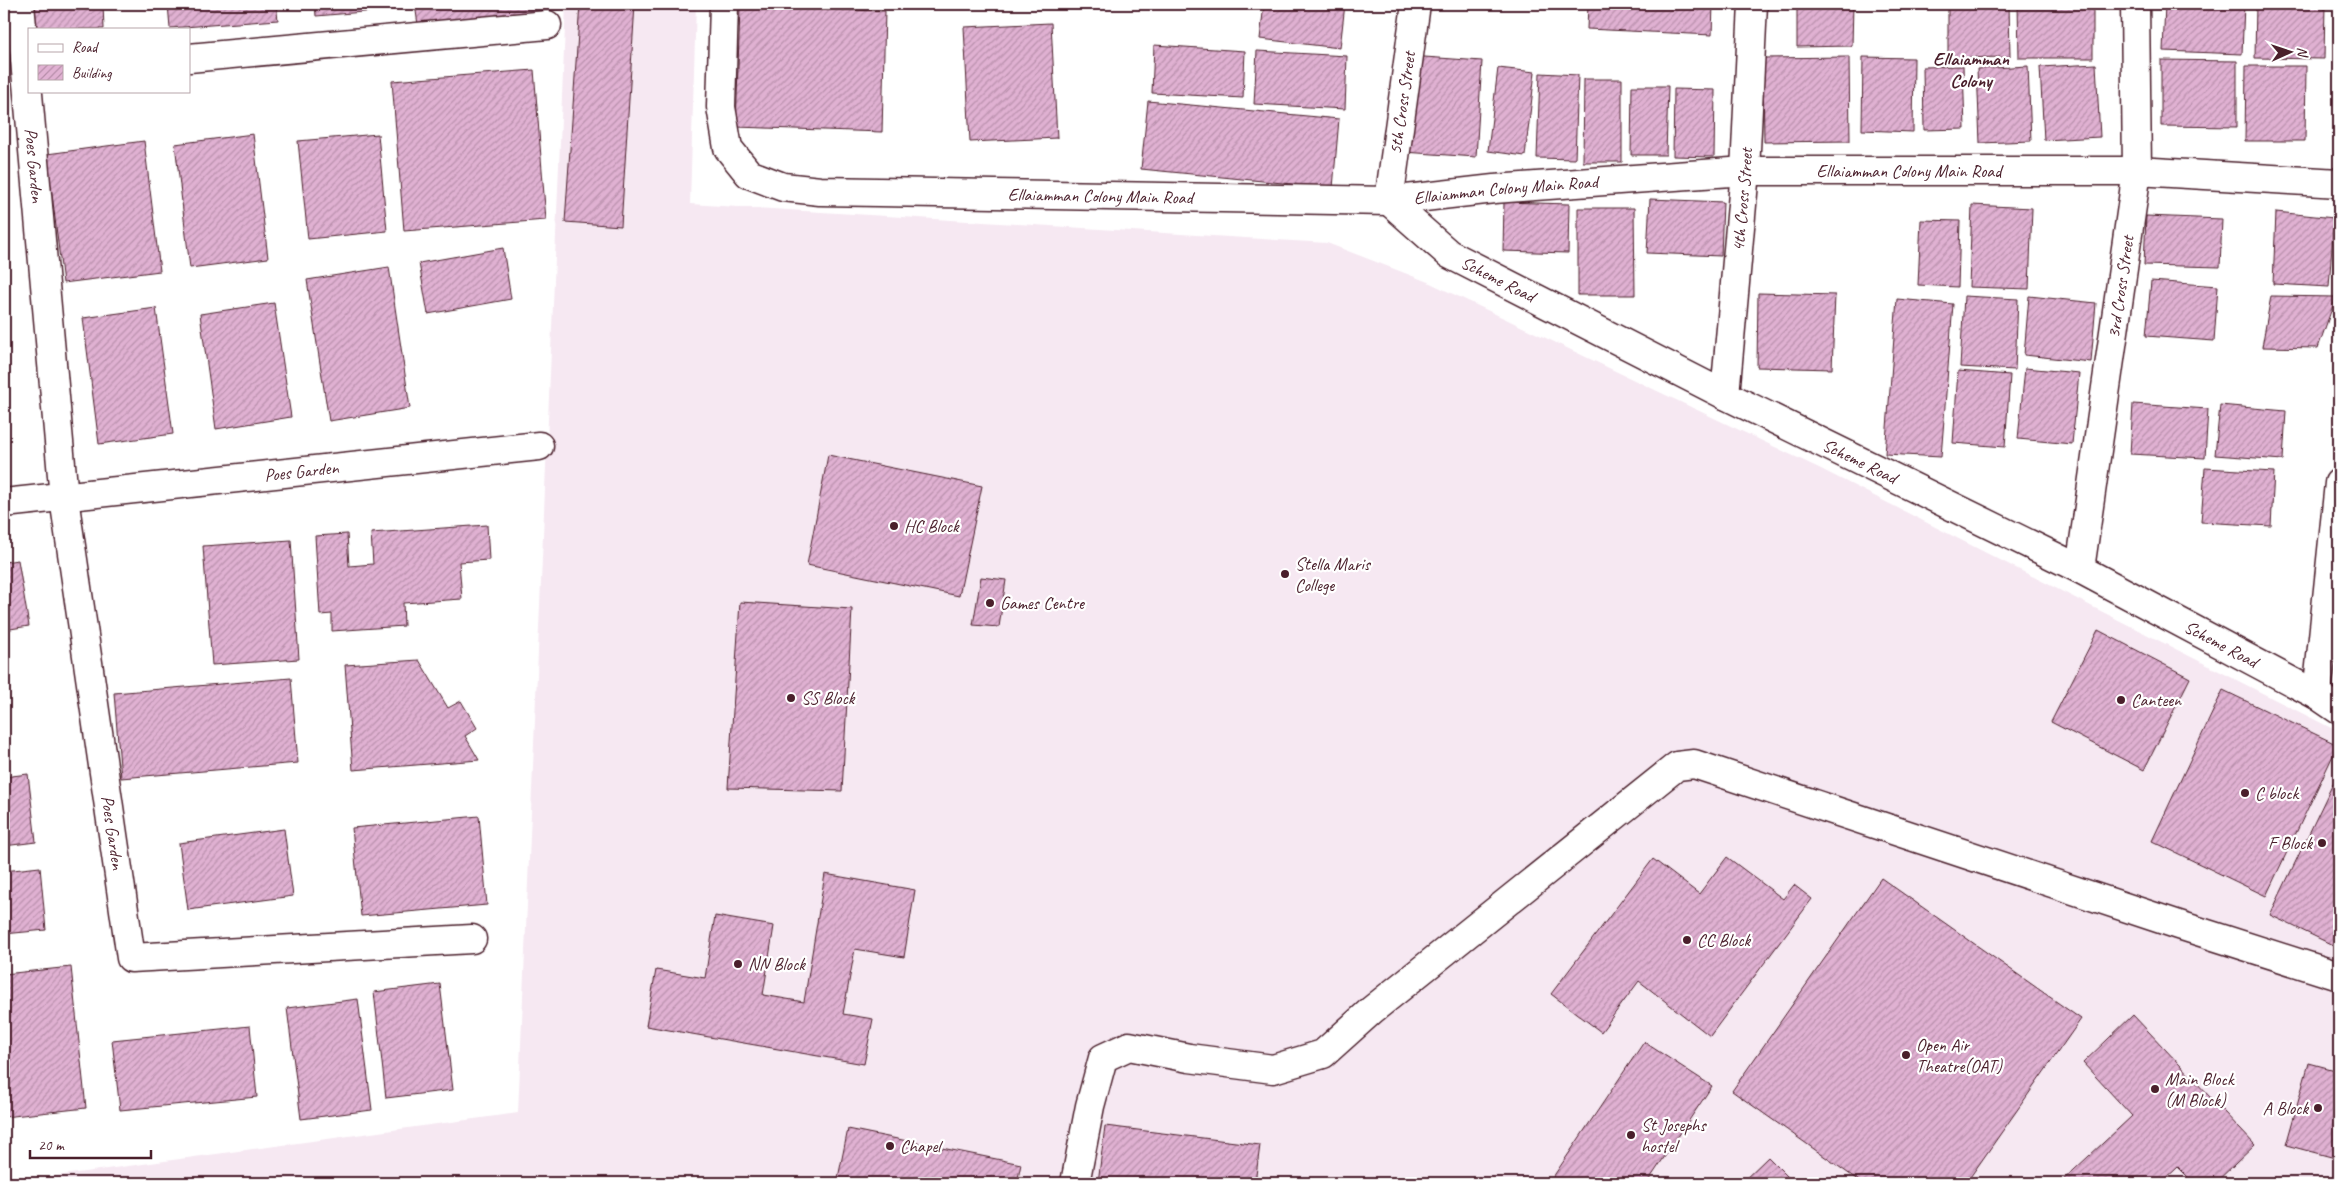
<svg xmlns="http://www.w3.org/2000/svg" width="2343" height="1187" viewBox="0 0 2343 1187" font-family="Caveat,sans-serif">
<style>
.built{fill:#f6e8f2}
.building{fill:url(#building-hatch);stroke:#4a1f2b}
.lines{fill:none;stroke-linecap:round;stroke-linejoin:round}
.minor-casing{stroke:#4a1f2b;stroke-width:31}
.minor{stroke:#fff;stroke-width:28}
.poi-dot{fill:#4a1f2b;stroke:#fff;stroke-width:2}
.labels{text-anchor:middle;stroke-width:4.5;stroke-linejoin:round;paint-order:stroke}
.street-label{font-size:18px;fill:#4a1f2b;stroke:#fff}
.poi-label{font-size:18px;fill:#4a1f2b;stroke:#fff;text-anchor:start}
.neighbourhood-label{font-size:19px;font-weight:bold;fill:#4a1f2b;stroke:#fff}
</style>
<defs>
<pattern id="building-hatch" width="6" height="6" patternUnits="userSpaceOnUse" patternTransform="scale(1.25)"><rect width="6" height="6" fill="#e0b1d2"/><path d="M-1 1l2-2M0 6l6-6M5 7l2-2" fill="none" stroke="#b88fab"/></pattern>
</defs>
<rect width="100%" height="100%" fill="#fff"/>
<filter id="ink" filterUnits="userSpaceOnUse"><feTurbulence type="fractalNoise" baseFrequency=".02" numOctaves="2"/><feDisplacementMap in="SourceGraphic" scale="10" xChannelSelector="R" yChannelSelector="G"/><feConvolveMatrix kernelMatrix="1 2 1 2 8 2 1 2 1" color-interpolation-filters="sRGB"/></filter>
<g filter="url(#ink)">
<polygon class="built" points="566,4 696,4 690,204 1327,243 1428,282 1819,468 2339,732 2339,1183 49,1183 48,1177 518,1113"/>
<g class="building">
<polygon points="32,4 103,4 104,29 33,29"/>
<polygon points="168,4 276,4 278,20 170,28"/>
<polygon points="315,4 398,4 399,9 316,16"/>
<polygon points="415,4 560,4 561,9 418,25"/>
<polygon points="580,4 635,4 621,226 565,222"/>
<polygon points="1264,4 1345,4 1340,48 1260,39"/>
<polygon points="1588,4 1713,4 1712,35 1587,29"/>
<polygon points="1797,4 1853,4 1852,46 1797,47"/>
<polygon points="1948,4 2009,4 2010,57 1948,58"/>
<polygon points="2018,4 2093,4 2093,58 2019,58"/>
<polygon points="2165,4 2244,4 2242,54 2163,51"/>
<polygon points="2256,4 2325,4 2324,59 2255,58"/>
<polygon points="740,7 885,11 882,132 736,127"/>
<polygon points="1051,23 1057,138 970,142 964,27"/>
<polygon points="1154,45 1245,51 1243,98 1152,93"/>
<polygon points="1257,51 1347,56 1345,109 1254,104"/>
<polygon points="1410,56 1482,61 1476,157 1404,152"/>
<polygon points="1849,57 1850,141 1764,142 1763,58"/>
<polygon points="1863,57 1914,58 1913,132 1862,130"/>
<polygon points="2161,60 2237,61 2237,127 2161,126"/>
<polygon points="2096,64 2100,137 2044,140 2040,67"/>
<polygon points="1963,66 1965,129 1924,130 1923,67"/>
<polygon points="2028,66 2031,141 1980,143 1977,69"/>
<polygon points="2246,66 2306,66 2305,141 2245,141"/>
<polygon points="1498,68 1535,72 1525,156 1488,151"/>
<polygon points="534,70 546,220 404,231 392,81"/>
<polygon points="1540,73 1578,75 1575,159 1537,158"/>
<polygon points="1584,79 1622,79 1622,162 1583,162"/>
<polygon points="1632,86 1668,86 1666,155 1631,155"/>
<polygon points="1674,89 1715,90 1714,157 1673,156"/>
<polygon points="1148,101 1339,119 1333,188 1141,169"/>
<polygon points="253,134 268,258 190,268 175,144"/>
<polygon points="378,134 387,231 308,239 298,141"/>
<polygon points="144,141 160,271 63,283 47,154"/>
<polygon points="1650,199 1723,202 1721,256 1647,253"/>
<polygon points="1504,202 1569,204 1568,253 1503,251"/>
<polygon points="1972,205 2032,208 2029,289 1969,287"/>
<polygon points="1578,208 1634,208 1635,295 1578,295"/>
<polygon points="2276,212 2334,218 2329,287 2273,284"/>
<polygon points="2146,216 2222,219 2220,267 2144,265"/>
<polygon points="1921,220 1960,221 1958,287 1918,285"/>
<polygon points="503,248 511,299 428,314 419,263"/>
<polygon points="389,267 410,408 329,421 307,280"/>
<polygon points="2151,281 2218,286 2214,341 2146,336"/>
<polygon points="1758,293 1835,295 1832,369 1757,367"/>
<polygon points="1964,296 2018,299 2015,370 1960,367"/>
<polygon points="2029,296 2096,303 2091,362 2024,355"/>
<polygon points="2271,296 2336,297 2318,348 2262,347"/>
<polygon points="1897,299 1953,304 1941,457 1885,454"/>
<polygon points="274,303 291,417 216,429 200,314"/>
<polygon points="156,308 173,434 99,444 83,318"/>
<polygon points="2025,368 2079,373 2072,444 2018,439"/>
<polygon points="1958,371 2010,375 2005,447 1953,443"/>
<polygon points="2133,404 2208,409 2205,458 2130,454"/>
<polygon points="2220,405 2286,411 2283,460 2215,455"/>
<polygon points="828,455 982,486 959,596 807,565"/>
<polygon points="2205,468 2274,472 2271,526 2201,522"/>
<polygon points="487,525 489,560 459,562 462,599 403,603 404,626 332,631 332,614 320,615 315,536 347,534 349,566 373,564 371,533"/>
<polygon points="291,540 299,659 212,665 203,546"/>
<polygon points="18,560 29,626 4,630 4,562"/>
<polygon points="981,577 1006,580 999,627 973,625"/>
<polygon points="740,602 852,609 842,791 728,788"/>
<polygon points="2098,630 2190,678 2144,770 2051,722"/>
<polygon points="419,660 448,708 461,701 477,728 465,736 479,760 353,770 345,665"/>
<polygon points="291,678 298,763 121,778 114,693"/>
<polygon points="2223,690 2338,745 2266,896 2152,841"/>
<polygon points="2339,771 2339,948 2270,915"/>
<polygon points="28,774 36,842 4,846 4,777"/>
<polygon points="479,816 487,905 361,916 352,828"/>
<polygon points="284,829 293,896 188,910 179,843"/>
<polygon points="1727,857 1783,899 1794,885 1812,899 1710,1036 1639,981 1601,1032 1551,994 1653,859 1699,894"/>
<polygon points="40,867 46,930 4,934 4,871"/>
<polygon points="825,874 915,890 904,957 855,949 843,1014 873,1019 864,1064 646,1026 656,970 705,978 715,916 774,926 763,995 804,1002"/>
<polygon points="1881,878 2081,1019 1966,1183 1862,1183 1732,1091"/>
<polygon points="71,967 86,1108 4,1117 4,974"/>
<polygon points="440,984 453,1090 386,1098 374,992"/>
<polygon points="358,999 372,1110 301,1119 287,1008"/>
<polygon points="2133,1015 2255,1145 2215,1183 2194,1183 2178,1167 2161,1183 2060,1183 2132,1116 2083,1063"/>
<polygon points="250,1026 257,1097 120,1110 112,1040"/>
<polygon points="1644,1042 1712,1086 1647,1183 1549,1183"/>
<polygon points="2309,1063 2339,1071 2339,1159 2286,1145"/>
<polygon points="1105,1126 1260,1145 1255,1183 1098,1183"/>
<polygon points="848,1129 1021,1164 1017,1183 837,1183"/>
<polygon points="1768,1157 1794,1183 1741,1183"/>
</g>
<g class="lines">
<g class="minor-casing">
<g id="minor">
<path id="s1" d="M20,4L64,498L131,958L472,939"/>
<path id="s2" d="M724,4L721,107L728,148L749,174L783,187L820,191L1389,201L1494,189L1745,171H2137L2339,183"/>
<path id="s3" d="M1416,4L1389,201L1449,254L1725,395L2080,569L2317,695L2339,710"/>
<polyline points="189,58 547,25"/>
<path id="s4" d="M1725,395L1745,171L1753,4"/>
<path id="s5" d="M4,503L539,446"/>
<path id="s6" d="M2080,569L2137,171L2135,4"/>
<polyline points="2317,695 2339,483"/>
<polyline points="1075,1183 1090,1106 1103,1058 1129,1046 1189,1058 1273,1069 1323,1054 1372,1010 1677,766 1694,764 2179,925 2339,976"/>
</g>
</g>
<use href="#minor" class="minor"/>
</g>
</g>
<g class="poi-dot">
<circle cx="894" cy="526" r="5"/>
<circle cx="1285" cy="574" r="5"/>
<circle cx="990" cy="603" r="5"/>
<circle cx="791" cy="698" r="5"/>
<circle cx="2121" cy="700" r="5"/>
<circle cx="2245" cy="793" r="5"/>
<circle cx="2322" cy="843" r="5"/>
<circle cx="1687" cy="940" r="5"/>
<circle cx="738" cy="964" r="5"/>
<circle cx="1906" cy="1055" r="5"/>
<circle cx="2155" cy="1089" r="5"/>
<circle cx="2318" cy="1108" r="5"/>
<circle cx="1631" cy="1135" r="5"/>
<circle cx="890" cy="1146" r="5"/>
</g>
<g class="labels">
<g class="street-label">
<text transform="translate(1402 103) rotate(-82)" y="6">5th Cross Street</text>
<text dy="6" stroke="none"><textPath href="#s1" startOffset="162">Poes Garden</textPath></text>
<text dy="6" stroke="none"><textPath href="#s2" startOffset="1342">Ellaiamman Colony Main Road</textPath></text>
<text dy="6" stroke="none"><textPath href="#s2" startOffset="938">Ellaiamman Colony Main Road</textPath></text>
<text dy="6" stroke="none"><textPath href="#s2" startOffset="532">Ellaiamman Colony Main Road</textPath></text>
<text dy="6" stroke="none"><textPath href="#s4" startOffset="196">4th Cross Street</textPath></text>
<text dy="6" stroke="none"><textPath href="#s3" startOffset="334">Scheme Road</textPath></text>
<text dy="6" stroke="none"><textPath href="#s6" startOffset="285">3rd Cross Street</textPath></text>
<text dy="6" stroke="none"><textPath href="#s3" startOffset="739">Scheme Road</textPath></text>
<text dy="6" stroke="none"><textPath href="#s5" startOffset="299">Poes Garden</textPath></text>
<text dy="6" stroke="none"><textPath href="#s3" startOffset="1144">Scheme Road</textPath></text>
<text dy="6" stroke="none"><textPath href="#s1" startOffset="834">Poes Garden</textPath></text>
</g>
<g class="poi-label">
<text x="904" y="532">HC Block</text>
<text x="1295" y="570">Stella Maris<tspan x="1295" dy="21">College</tspan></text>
<text x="1000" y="609">Games Centre</text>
<text x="801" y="704">SS Block</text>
<text x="2131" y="706">Canteen</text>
<text x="2255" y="799">C block</text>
<text x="2312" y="849" text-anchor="end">F Block</text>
<text x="1697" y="946">CC Block</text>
<text x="748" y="970">NN Block</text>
<text x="1916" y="1051">Open Air<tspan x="1916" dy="21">Theatre(OAT)</tspan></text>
<text x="2165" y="1085">Main Block<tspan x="2165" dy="21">(M Block)</tspan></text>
<text x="2308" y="1114" text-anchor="end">A Block</text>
<text x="1641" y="1131">St Josephs<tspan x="1641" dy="21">hostel</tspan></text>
<text x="900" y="1152">Chapel</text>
</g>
<g class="neighbourhood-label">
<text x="1971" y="65">Ellaiamman<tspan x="1971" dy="22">Colony</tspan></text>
</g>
</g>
<rect width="2343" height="1187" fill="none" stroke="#fff" stroke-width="20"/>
<rect x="10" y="10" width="2323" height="1167" fill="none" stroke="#4a1f2b" stroke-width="2" filter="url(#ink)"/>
<rect x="28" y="28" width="162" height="65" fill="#ffffff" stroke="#b7a5aa"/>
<rect x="38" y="44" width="25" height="8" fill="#ffffff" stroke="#b7a5aa"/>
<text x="72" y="52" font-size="15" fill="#4a1f2b">Road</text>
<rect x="38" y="65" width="25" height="15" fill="url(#building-hatch)" stroke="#b7a5aa"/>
<text x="72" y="78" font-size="15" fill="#4a1f2b">Building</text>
<g transform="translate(2290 52) rotate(87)" stroke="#ffffff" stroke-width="4" paint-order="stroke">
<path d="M0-4L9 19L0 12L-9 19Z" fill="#4a1f2b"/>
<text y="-8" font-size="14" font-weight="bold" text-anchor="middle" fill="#4a1f2b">N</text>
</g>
<path d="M30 1150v8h121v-8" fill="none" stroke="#4a1f2b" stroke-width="2.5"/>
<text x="38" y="1150" font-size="15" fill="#4a1f2b" stroke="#ffffff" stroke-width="4" paint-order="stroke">20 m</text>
</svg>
